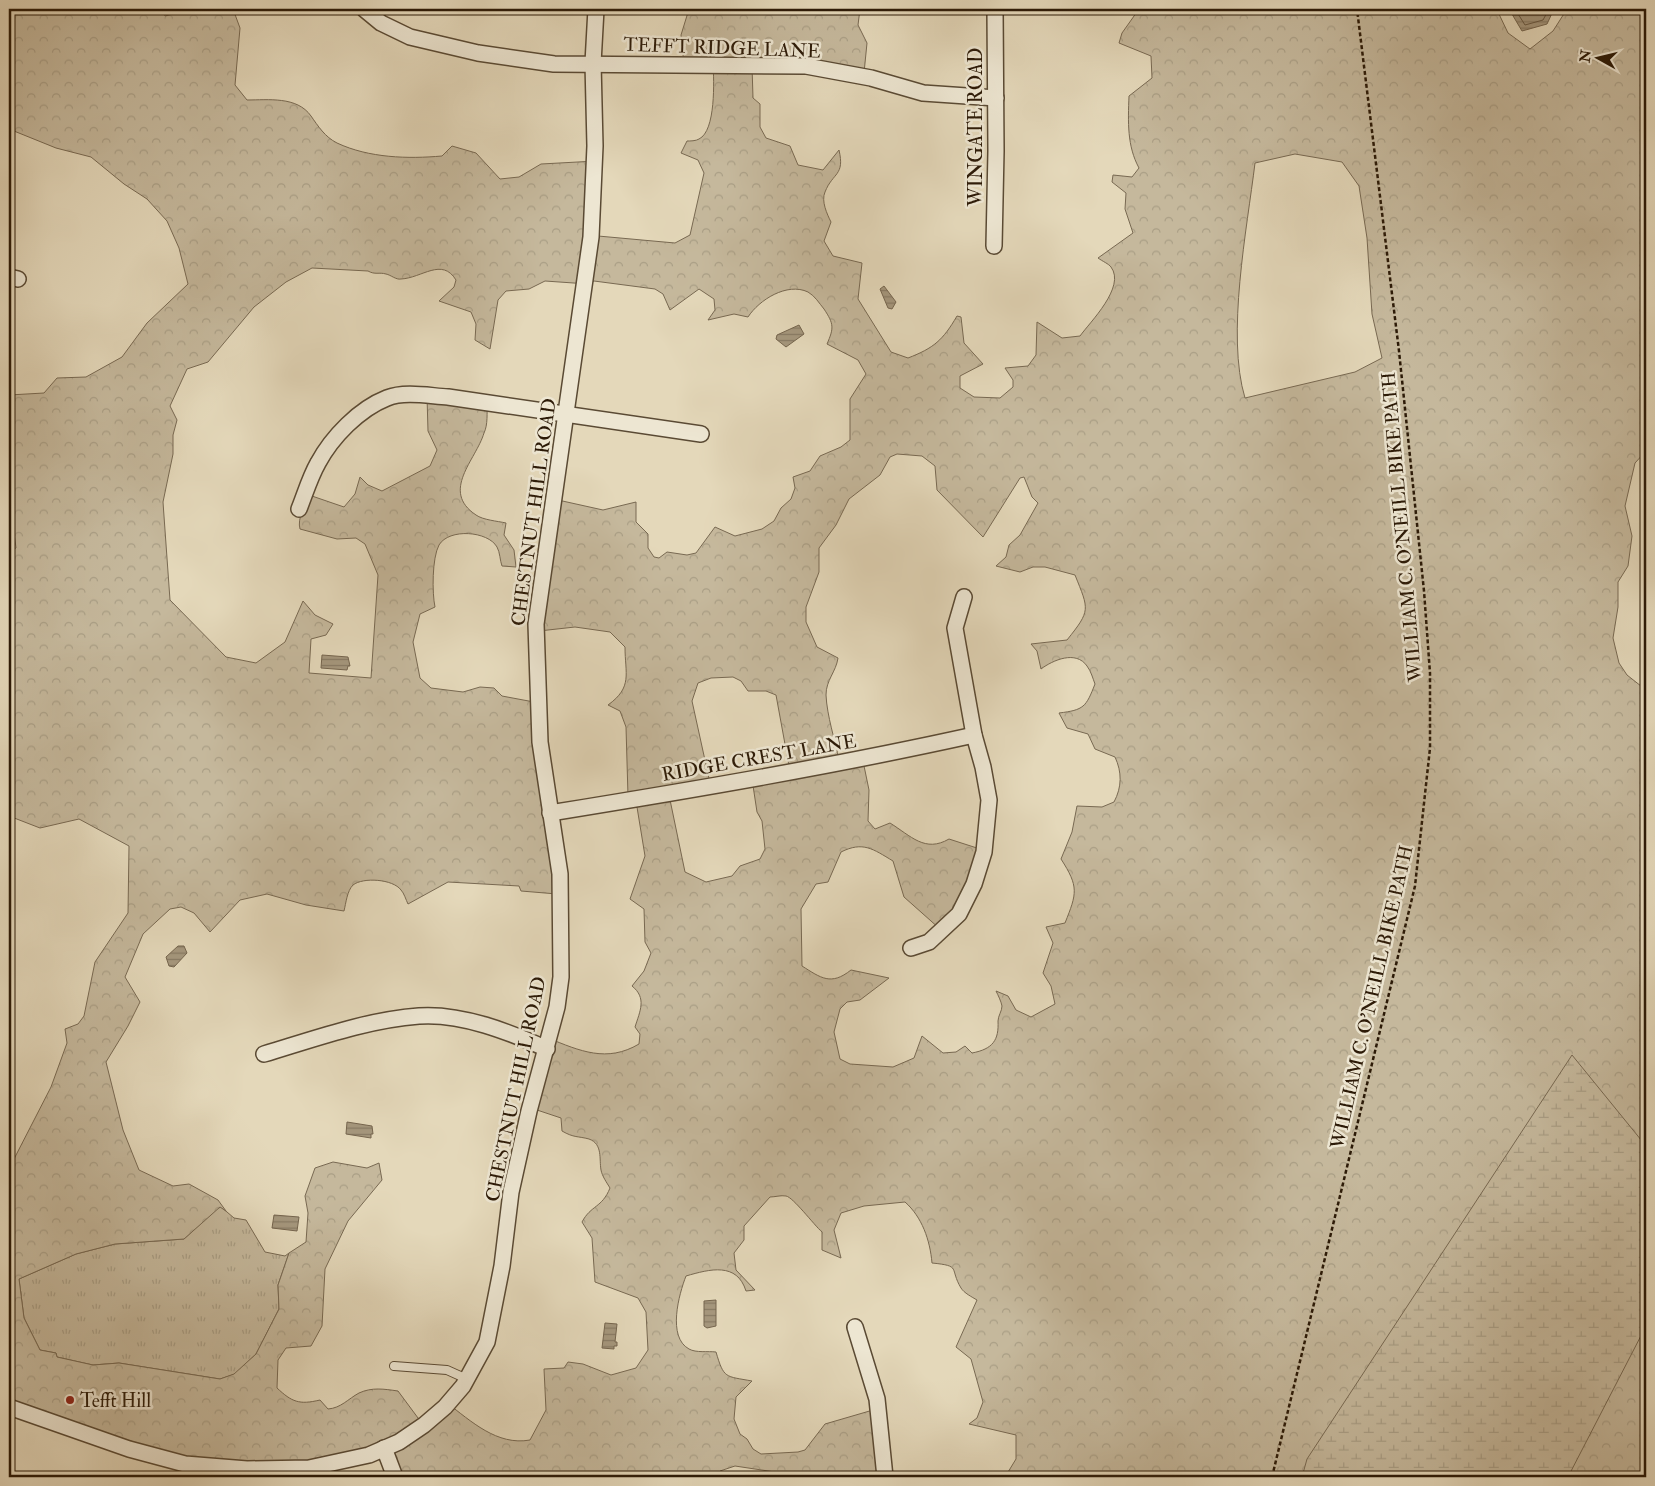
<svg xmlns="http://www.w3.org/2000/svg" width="1655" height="1486" viewBox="0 0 1655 1486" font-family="'IM FELL Double Pica',serif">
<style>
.grass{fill:url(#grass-tufts);stroke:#786952}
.forest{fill:url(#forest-crowns);stroke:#786952;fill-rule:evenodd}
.wetland{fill:url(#wetland-marsh);stroke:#786952}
.water{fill:url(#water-rules);stroke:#75654e}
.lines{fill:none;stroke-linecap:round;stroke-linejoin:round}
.shore{stroke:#685842;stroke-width:1}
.service-casing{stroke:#5a4a34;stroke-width:10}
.minor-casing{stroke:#5a4a34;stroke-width:18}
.path{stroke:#2c1a07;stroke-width:2.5;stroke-dasharray:4 2.5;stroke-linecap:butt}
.service{stroke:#ede6d2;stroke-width:8}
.minor{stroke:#ede6d2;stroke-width:15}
.poi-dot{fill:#8f2418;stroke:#ede6d2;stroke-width:2}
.labels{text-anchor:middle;stroke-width:5;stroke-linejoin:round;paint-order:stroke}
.street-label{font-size:19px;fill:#2c1a07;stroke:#ede6d2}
.poi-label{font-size:19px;fill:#2c1a07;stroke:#ede6d2;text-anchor:start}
</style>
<defs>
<pattern id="grass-tufts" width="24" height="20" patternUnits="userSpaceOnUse" patternTransform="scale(1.25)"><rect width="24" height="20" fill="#c5b89c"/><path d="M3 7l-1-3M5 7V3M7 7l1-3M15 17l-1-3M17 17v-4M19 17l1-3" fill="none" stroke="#a99e85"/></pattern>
<pattern id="forest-crowns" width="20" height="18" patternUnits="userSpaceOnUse" patternTransform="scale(1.25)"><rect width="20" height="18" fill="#c5b89c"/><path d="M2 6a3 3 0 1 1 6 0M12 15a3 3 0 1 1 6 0" fill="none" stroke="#a99e85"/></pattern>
<pattern id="wetland-marsh" width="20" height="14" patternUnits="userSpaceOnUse" patternTransform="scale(1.25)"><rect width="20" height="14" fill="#c5b89c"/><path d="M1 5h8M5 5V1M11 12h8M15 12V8" fill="none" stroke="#a99e85"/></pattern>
<pattern id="water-rules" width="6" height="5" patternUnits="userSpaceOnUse" patternTransform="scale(1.25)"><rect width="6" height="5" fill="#a5977d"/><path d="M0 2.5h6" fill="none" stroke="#877a64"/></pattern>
</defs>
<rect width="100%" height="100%" fill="#e4d8ba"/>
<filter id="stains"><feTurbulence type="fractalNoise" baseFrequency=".004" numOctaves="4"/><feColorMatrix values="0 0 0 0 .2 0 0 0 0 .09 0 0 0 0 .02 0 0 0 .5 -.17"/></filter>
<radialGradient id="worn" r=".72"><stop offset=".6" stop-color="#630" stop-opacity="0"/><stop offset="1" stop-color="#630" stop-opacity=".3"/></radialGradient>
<polygon class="grass" points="220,1206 234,1218 246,1220 265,1252 285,1256 289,1253 278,1285 279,1309 256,1354 235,1374 220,1379 119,1363 93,1365 57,1357 56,1353 40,1350 24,1318 19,1279 76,1254 115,1244 184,1239"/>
<path class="forest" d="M9,9H163L165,16L188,10L233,9L240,28L235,85L247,100C268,100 297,96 311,116C318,126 325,137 337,143C369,158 408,159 442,156L452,146L476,153L500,179L519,177L541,164L596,161L598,236L675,243L690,235L704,173L698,160L681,153L687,141C690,141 696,141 699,139C716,131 714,80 713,64H684L681,35L689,9H860L858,25L867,43L864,73L752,66L753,98L760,104V127L766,138L790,146L798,165L823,170L839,150C845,176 833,172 825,192C821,201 827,214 831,222L824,241L833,256L862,263L858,299L891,352L908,358C934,348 943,340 957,316L961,317L964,343L983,364L960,376V388L974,397L1000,398L1013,387V380L1005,368L1028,366L1036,355L1037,322L1062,338L1080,336C1090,322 1126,287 1111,267C1109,264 1102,261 1098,258L1133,233L1125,209L1126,193L1112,182L1113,175L1132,177L1139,168C1127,146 1128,122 1129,96L1152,78L1151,56L1119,43L1122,33L1139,9H1500L1498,12L1508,33L1530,49L1553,31L1567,9H1646V451L1635,463L1625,506L1632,536L1628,566L1618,582V607L1613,638L1619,663L1627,675L1646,690V1477H1005L1016,1459V1435L969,1424L977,1418L983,1402L971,1359L956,1347L977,1300C972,1297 964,1293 961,1288C949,1268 962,1266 932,1263C930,1240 922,1217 905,1202L864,1206L841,1213L834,1230L841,1258L822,1250V1232C814,1225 793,1197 786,1196C781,1195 775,1197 770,1197L744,1226V1240L734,1253L736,1270L755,1290L746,1291C737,1262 710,1269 686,1276C679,1294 667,1337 689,1349C696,1353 708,1351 716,1352C724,1379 725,1376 752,1381L736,1397L734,1419L740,1434L747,1439L753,1449L761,1454L798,1452L805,1450L825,1424L873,1410L881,1475L808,1477L735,1466L720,1471L717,1477H392L382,1450L286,1470V1477H275V1470L204,1467L9,1407V1161L14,1159L51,1087L67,1043L65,1029L78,1024L84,1016L95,962L128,913L129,846L79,819L40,828L9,816V551L16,548L9,493V395L44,393L57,378L86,377L122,357L147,323L188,284L179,248L167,221L147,199L124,184L91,157L56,148L9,129ZM1295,154L1342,162L1359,186L1367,238L1372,314L1382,358L1355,372L1245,398C1226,335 1247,229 1255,163ZM312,268L368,271C375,275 379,272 386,274C391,275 396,280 401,279C422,278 442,257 456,280L454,287L439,301L471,312L476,324L475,340L490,349L498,300L506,291L529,289L545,281L588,284L594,281L655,289L663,294L670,310L699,289L714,299L715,310L708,320L734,314L748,317C759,300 787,282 808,292C815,296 819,303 824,309C834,324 834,328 827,344L858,360L866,374L850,399V440L841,447L820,456L810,471L793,477L795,488L791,499L781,508L774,521L762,529L735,536L715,527L696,553L687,555L667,552L659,558L654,557L648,548V534L636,522V502L603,510L558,500L539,631L575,627L610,632L625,647C625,674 633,687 608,705L620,711L626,727L628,796L636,801L645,856L630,899L644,909L645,942L651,953L644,971L632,986C647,998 640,1011 635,1027L640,1034L639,1044C607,1063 580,1051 548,1038L531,1108L561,1118L562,1131C574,1138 578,1136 589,1139C603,1144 599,1159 601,1170C602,1176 607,1183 610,1188C602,1208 591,1205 582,1222L592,1238L595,1282L638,1298L646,1312L648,1350L636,1368L611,1375L583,1364L568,1362L564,1368L544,1369L546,1410L530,1440C497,1446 471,1421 447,1403L421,1422L398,1391C384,1389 372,1387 359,1393C348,1399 341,1408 328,1409L320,1400C299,1405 292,1402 277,1388L278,1360L286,1348L311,1346L322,1326L325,1269L348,1221L382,1180L379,1163L367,1168L333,1162L315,1168L305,1196L308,1213L306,1242L289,1253L278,1285L279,1309L256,1354L234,1374L220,1379L119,1363L93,1365L57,1357L56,1353L40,1350L24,1318L19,1279L76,1254L115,1244L184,1239L220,1207L226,1211L218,1200L189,1184L173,1186L139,1170L123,1130L106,1062L128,1026L140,1002L125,977L143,934L170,909L181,907L194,913L210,932L240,900L267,894L306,905L344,911C346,903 347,891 353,885C363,877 393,879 401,890C404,893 406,900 408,904L448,882L519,886L521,891L557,894L534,702L502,696L494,688L480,687L463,692L431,688L420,678L413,642L420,614L435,607C432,593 432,558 439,545C449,528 488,531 497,547C500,552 500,561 502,566L516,567L514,550L504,535L506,523C497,521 483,520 476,515C440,491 476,460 484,433C488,425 487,412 487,403L427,396L428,431L437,450L430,466L382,491L368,485L360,477L355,494L344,507L309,495C305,504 297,519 300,529L337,539L356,538L365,544L378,575L371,678L309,673L311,639L326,635L333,624L315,615L303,601L285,642L256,663L226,657L170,600L163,502L173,454V435L177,420L170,406L187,369L208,362L254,307L286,282ZM897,454L922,456L935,466L937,490L983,537L1020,478L1024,477L1032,497L1038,503L1020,535L1009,545L1006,557L996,566L1020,572L1033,567H1045L1075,575C1089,610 1091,610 1067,640L1031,644L1037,651L1041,669C1053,660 1076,650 1087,666C1091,671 1093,679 1095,684C1086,707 1084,710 1059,713L1067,728L1088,734L1095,749L1115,757C1122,772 1122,787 1114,802L1102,807L1077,806L1072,832L1061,859C1079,887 1077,893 1065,923L1046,927L1053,943L1043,973L1051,986L1055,1004L1031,1017L1016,1010L1008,996L996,991C998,995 1001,1001 1002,1006C1002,1011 998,1016 998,1021C999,1040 993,1049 972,1053L965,1046L956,1052L943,1053L922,1036L914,1058L893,1067L850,1064L840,1059L834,1032L840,1009L847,1002L860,1000L889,978L851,970C831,986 821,978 802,966L801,909L816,884L828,882L841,852C863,841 873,849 893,861L904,897L940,929L966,898L980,849L949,839C925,853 911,836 890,823L875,829L868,821L869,790L863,761L839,760C835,740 827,716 826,695C826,680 836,672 838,658L817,647L806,622V607L819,572V548L836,525L849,499L880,475L890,457ZM733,677L741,681L748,691H766L776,695L789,766L752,779L757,812L762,821L765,849L760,859L740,866L732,876L706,882L685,872L669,795L710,783L692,701L698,683L711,678Z"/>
<polygon class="wetland" points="1572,1055 1646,1146 1646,1326 1568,1477 1302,1477 1307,1459"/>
<g class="water">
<polygon points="1509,9 1554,9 1547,24 1522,31"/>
<polygon points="884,286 896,302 892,309 888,308 880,289"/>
<polygon points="799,325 804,334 786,347 776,339 777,335"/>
<polygon points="322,655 348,657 350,666 348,666 347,670 321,668"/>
<polygon points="178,946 184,946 187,953 174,967 169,966 166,957"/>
<polygon points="347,1122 372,1126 373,1134 371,1134 371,1138 346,1134"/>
<polygon points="274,1215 299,1217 297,1231 272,1228"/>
<polygon points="716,1300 716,1326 707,1328 704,1326 704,1301"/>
<polygon points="605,1323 617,1324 615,1342 617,1342 617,1346 614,1346 614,1349 602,1348"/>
</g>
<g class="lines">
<polyline class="shore" points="1515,9 1525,25 1543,20 1549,9"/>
<g class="service-casing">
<polyline id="service" points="394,1366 447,1370 467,1379"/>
</g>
<g class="minor-casing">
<g id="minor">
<polyline points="364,9 381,23 410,37 478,53 554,64 806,66 871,78 923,93 996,98"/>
<polyline points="994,246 996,151 995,9"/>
<polyline points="9,277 18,279"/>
<path d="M299,509C305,494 310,477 318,463C332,437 359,409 387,398C405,391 429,396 448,397L701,434"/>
<path d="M550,813C692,790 834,766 974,735"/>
<polyline points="911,948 929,942 959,914 974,884 984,852 989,800 983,767 974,735 955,628 964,597"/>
<path d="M264,1054C314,1039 366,1020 419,1016C462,1013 509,1032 547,1049"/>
<polyline points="855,1327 877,1399 885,1477"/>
<polyline points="9,1407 129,1449 185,1464 247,1469 309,1468 369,1455 399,1442 424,1425 445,1407 463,1386 487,1342 502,1266 511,1192 529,1111 557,1007 561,977 560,874 540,742 536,624 591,237 595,146 593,63 596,9"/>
<polyline points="384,1448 395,1477"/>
</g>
</g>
<polyline class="path" points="1272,1477 1415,886 1430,748 1430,673 1424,591 1399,351 1357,9"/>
<use href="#service" class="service"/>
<use href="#minor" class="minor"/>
</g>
<circle class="poi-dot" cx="70" cy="1400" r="5"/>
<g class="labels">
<g class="street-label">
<text transform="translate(722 47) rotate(2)" y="7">TEFFT RIDGE LANE</text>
<text transform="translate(975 127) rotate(-90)" y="7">WINGATE ROAD</text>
<text transform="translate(533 512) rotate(-82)" y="7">CHESTNUT HILL ROAD</text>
<text transform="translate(1401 527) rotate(-95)" y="7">WILLIAM C. O'NEILL BIKE PATH</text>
<text transform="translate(759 757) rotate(-10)" y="7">RIDGE CREST LANE</text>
<text transform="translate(1371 997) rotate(-77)" y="7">WILLIAM C. O'NEILL BIKE PATH</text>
<text transform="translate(515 1089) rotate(-78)" y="7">CHESTNUT HILL ROAD</text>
</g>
<g class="poi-label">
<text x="80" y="1407">Tefft Hill</text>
</g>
</g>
<rect width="1655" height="1486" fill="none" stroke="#e4d8ba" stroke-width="30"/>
<rect x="10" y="10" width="1635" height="1466" fill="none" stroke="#2c1a07" stroke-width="2.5"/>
<rect x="15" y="15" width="1625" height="1456" fill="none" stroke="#2c1a07"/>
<g transform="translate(1598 58) rotate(278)" stroke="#ede6d2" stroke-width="4" paint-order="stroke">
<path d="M0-4L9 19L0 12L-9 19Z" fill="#2c1a07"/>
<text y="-8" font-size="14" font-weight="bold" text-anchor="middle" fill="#2c1a07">N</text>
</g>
<rect width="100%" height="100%" filter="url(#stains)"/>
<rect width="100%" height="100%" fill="url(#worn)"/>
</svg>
